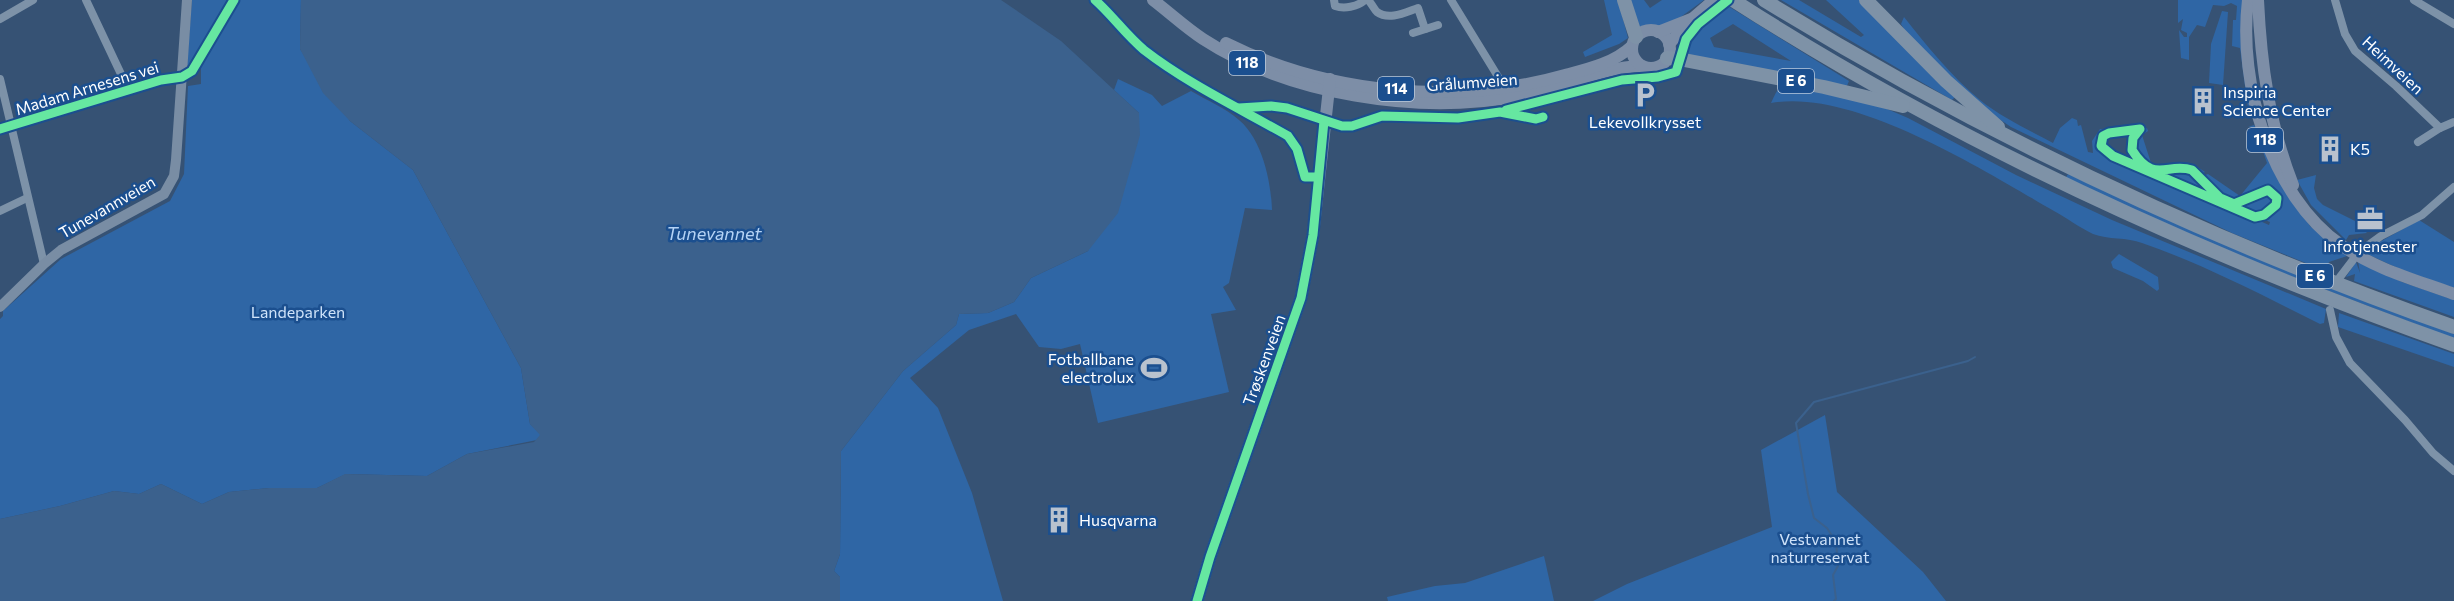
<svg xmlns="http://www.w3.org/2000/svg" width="2454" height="601" viewBox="0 0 2454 601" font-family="Commissioner,sans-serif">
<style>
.green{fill:#2f66a5;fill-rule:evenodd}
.water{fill:#3b618d}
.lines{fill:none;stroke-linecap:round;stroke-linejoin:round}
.stream{stroke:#3b618d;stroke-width:2}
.street{stroke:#7d92a8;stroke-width:8}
.secondary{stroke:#798da4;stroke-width:10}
.primary{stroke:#7d8ea7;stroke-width:12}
.highway{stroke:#7e92a7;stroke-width:14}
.cycleway-casing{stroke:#1b4f8f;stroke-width:13}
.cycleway{stroke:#66e7a1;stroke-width:9}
.labels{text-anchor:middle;stroke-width:5;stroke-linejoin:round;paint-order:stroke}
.shield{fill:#1b4f8f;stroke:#bbcadd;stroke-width:1.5}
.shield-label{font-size:15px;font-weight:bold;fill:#fff}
.street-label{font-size:16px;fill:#fff;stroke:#1b4f8f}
.poi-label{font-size:16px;fill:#fff;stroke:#1b4f8f;text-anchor:start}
.park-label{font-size:16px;fill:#cfe3fa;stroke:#1b4f8f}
.water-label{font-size:18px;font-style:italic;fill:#b5d3f5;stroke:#1b4f8f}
</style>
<rect width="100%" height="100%" fill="#365274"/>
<g class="green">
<polygon points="192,0 301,0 300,49 350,121 413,170 521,368 530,424 541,434 537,440 467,454 427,476 346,474 317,488 269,488 229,492 202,504 161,484 139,494 114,491 60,506 0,519 0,319 3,316 3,311 61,259 170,201 184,174 188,86 201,84 201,67 187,65"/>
<polygon points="1604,0 1618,0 1628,38 1619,44 1585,57 1583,52 1612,35"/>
<polygon points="1630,0 1644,0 1650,8 1662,0 1704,0 1678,19 1660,26 1640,28"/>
<polygon points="1781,0 1799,0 1861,37 1864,35 1826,0 1861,0 1956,96 1952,100"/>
<polygon points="2178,0 2244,0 2252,109 2246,114 2242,113 2248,108 2240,48 2232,46 2233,20 2236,20 2237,6 2231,3 2224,6 2213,5 2205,27 2197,25 2189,37 2189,60 2181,58 2179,30 2184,37 2187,37 2187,33 2181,30 2183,19 2178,23"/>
<path d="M1728,6L1849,81L1846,88L1682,54C1686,33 1712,19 1728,6ZM1733,24L1791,61L1714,47L1710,38Z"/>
<polygon points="2222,11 2228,12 2223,85 2209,83 2211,44"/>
<path d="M1904,17C1927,46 1952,77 1980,100C2001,117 2029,130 2053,143L2060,128L2072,118L2077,120L2078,126L2081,125L2088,152L2093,153L2092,141L2100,129L2134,128L2127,131L2102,132L2099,135L2101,148L2106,154L2269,225L2270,222L2262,219C2275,214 2285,205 2277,190L2264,188C2257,191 2250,197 2243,200C2226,207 2211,188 2203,176L2208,174L2240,196L2267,163L2255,128L2248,127L2254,125L2310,226L2347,256L2329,262L2327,267L2323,270L2232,233L2011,127L1986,110L1910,39L1901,24Z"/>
<path d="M1118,79L1152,95L1162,106L1191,91C1206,100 1226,108 1239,120C1262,139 1271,181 1272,210L1245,208L1229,283L1223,287L1236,310L1211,314L1229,392L1098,423L1080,344L1061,349L1039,347L1016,314L969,330L910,378L938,408L972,493L1003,601H840V577L834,571L840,554L841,451L903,371L956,325L959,314L988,313L1014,302L1031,278L1088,251L1139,113L1114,90Z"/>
<path d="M1797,86L1873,103L1908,118L2016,175L2112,220L2326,309L2324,323L2320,324C2262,295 2203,264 2142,243C2127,237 2108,240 2093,234C2080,228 2067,218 2054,211C1983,170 1854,88 1771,103C1779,86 1777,87 1797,86Z"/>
<path d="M2147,128L2148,131L2142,135L2152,166L2160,167L2193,164L2205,172L2201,174C2198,171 2194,167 2189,167C2180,165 2170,171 2160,170C2148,168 2130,155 2134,141C2136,134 2141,130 2147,128Z"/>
<path d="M2182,170C2196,169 2209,185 2215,197L2161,174Z"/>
<path d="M2068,174C2194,233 2322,286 2454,334V339L2251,261L2065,179Z"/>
<polygon points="2316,175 2314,188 2317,199 2323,205 2355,221 2367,233 2349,235 2346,240 2311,205 2297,180"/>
<path d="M2263,192H2270L2275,197C2275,215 2255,218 2242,209L2245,203Z"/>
<polygon points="2419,220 2454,242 2454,288 2402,270 2367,254 2374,253 2369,250 2376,244"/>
<polygon points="2119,254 2158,277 2159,289 2157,291 2143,281 2113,268 2111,262"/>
<polygon points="2358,261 2402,282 2454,300 2454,317 2354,281 2355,274 2346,277 2356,262 2360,273"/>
<polygon points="2339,313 2454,354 2454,367 2338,327"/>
<polygon points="1825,415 1837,492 1923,572 1946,601 1593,601 1627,584 1772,527 1761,450"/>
<polygon points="1544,556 1554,601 1388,601 1387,597 1435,586 1465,583"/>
</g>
<polygon class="water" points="301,0 1001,0 1061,41 1139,113 1140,135 1118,213 1088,251 1031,278 1014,302 988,313 959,314 956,325 903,371 841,451 840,554 834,571 840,577 840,601 0,601 0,519 60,506 114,491 139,494 161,484 202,504 229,492 269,488 317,488 345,474 427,476 467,454 534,442 540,435 530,424 521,368 413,170 350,121 323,93 300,49"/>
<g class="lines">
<polyline class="stream" points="1834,601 1836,599 1833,575 1838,566 1836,542 1827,528 1814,518 1808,494 1796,423 1814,402 1968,361 1975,357"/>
<g class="street">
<polyline points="86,0 129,91"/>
<path d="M1334,0L1335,6C1344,9 1357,7 1365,0"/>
<path d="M1368,0C1372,4 1374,9 1377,12C1389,21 1406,12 1418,8L1425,29"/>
<polyline points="1451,0 1505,88"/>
<polyline points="2335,0 2345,34 2355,51 2396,86 2440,128 2454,122"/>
<polyline points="2414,0 2454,24"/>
<polyline points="0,19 33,0"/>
<polyline points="1413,33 1438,25"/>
<polyline points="0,79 44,264"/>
<polyline points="0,129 161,80 182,77"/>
<polyline points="2418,142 2440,128"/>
<polyline points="0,211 27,198"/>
<polyline points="2363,249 2381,236 2422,215 2454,187"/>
<polyline points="2340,277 2353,260"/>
<polyline points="2330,310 2336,337 2350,363 2405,420 2433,453 2454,471"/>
</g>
<polyline class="secondary" points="0,307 44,264 61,250 164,194 174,176 176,160 187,0"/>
<g class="primary">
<path d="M1153,0C1170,13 1186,28 1203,39C1289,95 1418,115 1518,96C1559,89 1601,67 1642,66"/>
<path d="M2248,0C2238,83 2270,195 2341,245C2375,269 2416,280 2454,294"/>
<path d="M2258,0C2261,64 2269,124 2293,185"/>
<circle cx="1651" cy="49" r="19"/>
<polyline points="1658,32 1691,19"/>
<path d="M1226,43C1328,94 1456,106 1565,75C1588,69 1614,63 1632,46"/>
<polyline points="1669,44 1692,19 1714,0"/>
<polyline points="1197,601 1210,557 1301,298 1313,235 1330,79"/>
</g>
<g class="highway">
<polyline points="1624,0 1636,37"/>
<path d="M1733,0C1958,145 2202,255 2454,345"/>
<path d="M1764,0C1981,134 2213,242 2454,327"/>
<polyline points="1866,0 1946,81 1998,127"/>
<polyline points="1667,58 1679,59 1824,87 1903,106"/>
</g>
<g class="cycleway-casing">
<g id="cycleway">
<path d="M1095,0C1112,15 1126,35 1144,50C1188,84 1239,108 1288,136L1297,149L1305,177H1318"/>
<polyline points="1239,108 1271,106 1287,108 1342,126 1352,126 1382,116 1458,118 1500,112 1536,119 1543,117"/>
<polyline points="1506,110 1622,80 1658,77 1676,72 1686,39 1698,24 1728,0"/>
<polyline points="0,129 161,80 182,77 192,71 234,0"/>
<path d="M2140,129L2133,138L2132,150C2154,185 2167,162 2192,170L2220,198L2234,204L2268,190L2277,198L2276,205L2264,215L2255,217L2113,156L2101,146L2103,136L2109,133Z"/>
<polyline points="1197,601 1210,557 1301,298 1313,235 1324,121"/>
</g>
</g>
<use href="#cycleway" class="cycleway"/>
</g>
<defs>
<g id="parking-bare" transform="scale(2.07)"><path d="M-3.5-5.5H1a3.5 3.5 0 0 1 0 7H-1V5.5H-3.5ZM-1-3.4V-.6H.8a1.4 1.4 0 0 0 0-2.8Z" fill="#b9c2ce" stroke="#1b4f8f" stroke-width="2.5" paint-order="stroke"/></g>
<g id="building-bare" transform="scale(2.07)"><path d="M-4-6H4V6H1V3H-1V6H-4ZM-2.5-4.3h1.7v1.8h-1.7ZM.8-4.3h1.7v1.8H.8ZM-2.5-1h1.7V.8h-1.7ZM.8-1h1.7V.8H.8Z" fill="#b9c2ce" stroke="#1b4f8f" stroke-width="2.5" paint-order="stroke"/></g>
<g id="office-bare" transform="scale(2.07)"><path d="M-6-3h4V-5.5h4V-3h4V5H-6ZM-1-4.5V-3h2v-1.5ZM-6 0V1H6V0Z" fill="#b9c2ce" stroke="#1b4f8f" stroke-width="2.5" paint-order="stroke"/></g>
<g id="stadium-bare" transform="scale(2.07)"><path d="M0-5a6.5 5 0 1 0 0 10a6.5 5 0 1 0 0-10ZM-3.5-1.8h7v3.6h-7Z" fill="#b9c2ce" stroke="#1b4f8f" stroke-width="2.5" paint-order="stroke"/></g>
</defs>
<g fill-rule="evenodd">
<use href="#parking-bare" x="1645" y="95"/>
<use href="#building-bare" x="2203" y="101"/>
<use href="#building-bare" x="2330" y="149"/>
<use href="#office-bare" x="2370" y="219"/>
<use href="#stadium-bare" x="1154" y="368"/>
<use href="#building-bare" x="1059" y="520"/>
</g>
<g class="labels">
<g class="shield">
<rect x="1229" y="51" width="36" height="24" rx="4.5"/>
<rect x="1778" y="69" width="36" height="24" rx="4.5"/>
<rect x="1378" y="77" width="36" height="24" rx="4.5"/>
<rect x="2247" y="128" width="36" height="24" rx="4.5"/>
<rect x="2297" y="264" width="36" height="24" rx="4.5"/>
</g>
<g class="shield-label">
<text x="1247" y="68">118</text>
<text x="1796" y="86">E 6</text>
<text x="1396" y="94">114</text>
<text x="2265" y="145">118</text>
<text x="2315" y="281">E 6</text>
</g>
<g class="street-label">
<text transform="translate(2393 65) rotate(43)" y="6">Heimveien</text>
<text transform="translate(1472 82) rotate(-4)" y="6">Grålumveien</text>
<text transform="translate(87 88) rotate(-17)" y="6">Madam Arnesens vei</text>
<text transform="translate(107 207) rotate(-30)" y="6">Tunevannveien</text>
<text transform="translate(1264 360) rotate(-70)" y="6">Trøskenveien</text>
</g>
<g class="poi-label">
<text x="2223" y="98">Inspiria<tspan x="2223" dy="18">Science Center</tspan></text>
<text x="1645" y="128" text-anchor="middle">Lekevollkrysset</text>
<text x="2350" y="155">K5</text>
<text x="2370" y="252" text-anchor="middle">Infotjenester</text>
<text x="1134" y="365" text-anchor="end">Fotballbane<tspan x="1134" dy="18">electrolux</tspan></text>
<text x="1079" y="526">Husqvarna</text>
</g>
<g class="park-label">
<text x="298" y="318">Landeparken</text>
<text x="1820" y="545">Vestvannet<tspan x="1820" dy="18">naturreservat</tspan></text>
</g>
<g class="water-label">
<text x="714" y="240">Tunevannet</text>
</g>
</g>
</svg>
